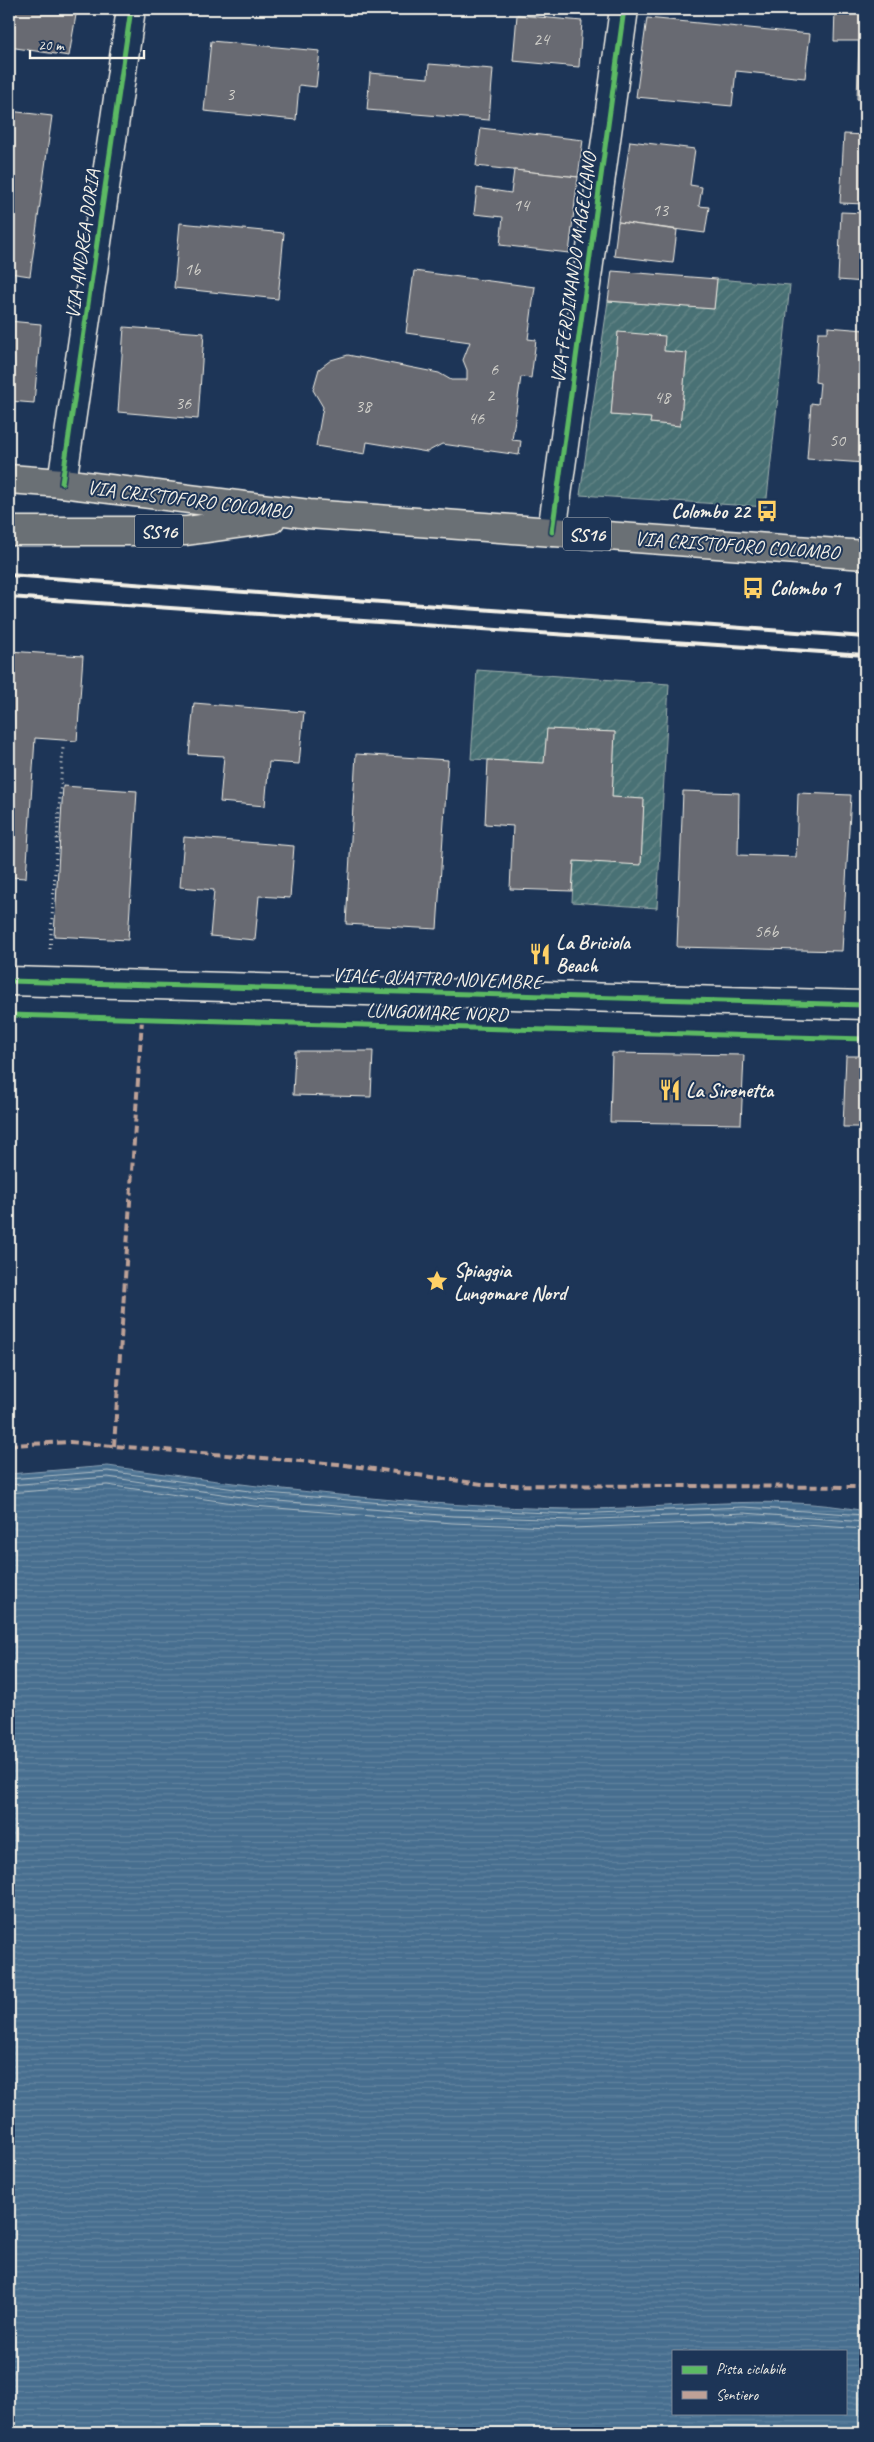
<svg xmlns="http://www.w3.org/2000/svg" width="874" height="2442" viewBox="0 0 874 2442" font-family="Caveat,sans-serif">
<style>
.garden{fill:url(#garden-furrows);stroke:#9fb1ae;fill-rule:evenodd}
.water{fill:url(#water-rules);stroke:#8ca2b3;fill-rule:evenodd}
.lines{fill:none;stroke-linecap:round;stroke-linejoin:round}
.shore{stroke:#afbdc4;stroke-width:1}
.building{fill:#686b72;stroke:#f4f1e8}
.minor-casing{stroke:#f4f1e8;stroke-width:31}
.primary-casing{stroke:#f4f1e8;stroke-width:31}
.path{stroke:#f4f1e8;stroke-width:3;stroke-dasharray:1 4;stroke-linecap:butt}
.minor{stroke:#1d3557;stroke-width:28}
.primary{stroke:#6b6f75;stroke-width:28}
.rail{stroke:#f4f1e8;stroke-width:4}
.quiet{stroke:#bda197;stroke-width:4;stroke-dasharray:8 4;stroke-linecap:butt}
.cycleway-casing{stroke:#1d3557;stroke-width:8}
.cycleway{stroke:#5cba63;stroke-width:5}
.labels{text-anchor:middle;stroke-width:4;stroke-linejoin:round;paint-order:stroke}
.number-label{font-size:18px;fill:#d1d0ca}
.shield{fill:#1d3557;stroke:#b4b9bc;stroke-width:1}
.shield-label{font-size:19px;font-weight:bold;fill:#f4f1e8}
.street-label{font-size:20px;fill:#f4f1e8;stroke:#1d3557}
.poi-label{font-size:20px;font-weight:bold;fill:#f4f1e8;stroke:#1d3557;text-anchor:start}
</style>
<defs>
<pattern id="garden-furrows" width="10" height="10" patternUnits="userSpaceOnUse" patternTransform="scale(1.25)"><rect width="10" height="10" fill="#4a7174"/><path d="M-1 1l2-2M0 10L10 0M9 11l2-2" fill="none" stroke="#658688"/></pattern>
<pattern id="water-rules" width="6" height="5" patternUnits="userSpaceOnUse" patternTransform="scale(1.25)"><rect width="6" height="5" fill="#476e8f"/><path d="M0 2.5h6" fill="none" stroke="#62839f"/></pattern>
</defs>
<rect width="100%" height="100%" fill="#1d3557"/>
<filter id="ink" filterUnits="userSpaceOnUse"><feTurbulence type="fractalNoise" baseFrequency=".02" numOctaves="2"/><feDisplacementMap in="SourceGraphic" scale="10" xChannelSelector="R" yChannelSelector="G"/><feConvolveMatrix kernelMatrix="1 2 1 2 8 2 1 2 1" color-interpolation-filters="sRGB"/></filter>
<g filter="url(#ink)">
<g class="garden">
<path d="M717,279L790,285L766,507L580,495L608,301L714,309ZM618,332L664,351L687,353L680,426L650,423L651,418L611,415Z"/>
<polygon points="477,670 669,684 657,908 572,902 574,861 641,864 644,799 612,797 615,732 547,729 544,763 471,759"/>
</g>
<path class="water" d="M108,1466C261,1488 416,1507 572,1509C669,1510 768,1492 865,1511V2433H9V1474ZM673,2351H845V2413H673Z"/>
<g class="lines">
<g class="shore">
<polyline points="9,1479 108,1471 256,1492 452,1509 573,1514 744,1507 865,1515"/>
<polyline points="9,1485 108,1477 255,1499 452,1516 573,1520 744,1513 865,1522"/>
<polyline points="9,1493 107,1485 254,1506 452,1523 573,1528 744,1521 865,1529"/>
</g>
</g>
<g class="building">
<polygon points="9,9 77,9 69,56 9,47"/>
<polygon points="274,9 322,9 322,13"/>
<polygon points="835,9 865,9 865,100 857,99 859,41 834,41"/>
<polygon points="517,15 582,21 579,67 513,61"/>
<polygon points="647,18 810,34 805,78 736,71 732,106 636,97"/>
<polygon points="211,41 320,51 316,87 299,85 296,120 204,111"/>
<polygon points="429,64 493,69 489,120 367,110 370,73 428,78"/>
<polygon points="9,111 52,116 30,276 9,273"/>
<polygon points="481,128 583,140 578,177 476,166"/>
<polygon points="844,134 865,135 865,204 840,203"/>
<polygon points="630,141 695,149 690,185 702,187 699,206 709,207 705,233 618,222"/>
<polygon points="514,170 578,177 569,253 500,245 503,217 474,214 477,188 511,193"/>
<polygon points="841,212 865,213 865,282 838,280"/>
<polygon points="618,222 677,230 673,263 614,256"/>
<polygon points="180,223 284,233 278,299 174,288"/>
<polygon points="414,271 535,287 528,339 536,340 531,378 521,377 512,440 521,441 519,455 442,444 427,452 367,442 365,454 316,446 323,407 313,390 319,369 331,360 348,355 439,373 451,380 467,380 467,370 463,360 470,342 406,333"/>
<polygon points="612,271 717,279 714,309 608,301"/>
<polygon points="9,321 41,324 34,403 9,401"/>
<polygon points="124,327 204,333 198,419 118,412"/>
<polygon points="828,327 865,330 865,463 807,459 811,403 818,404 820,383 815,382 818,332 828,332"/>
<polygon points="618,332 665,336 664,351 687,353 680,426 650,423 651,418 611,415"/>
<polygon points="9,651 83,656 77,741 35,738 26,878 9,877"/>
<polygon points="194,703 304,712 299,764 269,762 265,806 220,802 224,756 189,754"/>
<polygon points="547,729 615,732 612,797 644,799 641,865 574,861 572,891 510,889 513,826 485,824 488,760 544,763"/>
<polygon points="356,754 448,760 437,929 346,924"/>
<polygon points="63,786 137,791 128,940 54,936"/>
<polygon points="683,791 739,793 738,855 796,857 798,793 851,795 842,951 677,947"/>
<polygon points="184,837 294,846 290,898 259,896 255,940 210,936 214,890 180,887"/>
<polygon points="295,1051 373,1051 371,1097 293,1095"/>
<polygon points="612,1053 744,1055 741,1124 610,1122"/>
<polygon points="846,1056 865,1056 865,1127 843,1127"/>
</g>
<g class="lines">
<g class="minor-casing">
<g id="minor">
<polyline points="62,483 131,9"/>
<polyline points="552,532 624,9"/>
<polyline points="9,981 865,1005"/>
</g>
</g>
<g class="primary-casing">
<g id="primary">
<polyline points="9,479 62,483 309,514 865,555"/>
<polyline points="9,531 186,531 271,519"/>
</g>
</g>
<polyline class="path" points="50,949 63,748"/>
<use href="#minor" class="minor"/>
<use href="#primary" class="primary"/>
<g class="rail">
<polyline points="9,575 865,637"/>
<polyline points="9,597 865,655"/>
</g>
<g class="quiet">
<polyline points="9,1445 70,1442 114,1446 338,1464 489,1485 865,1487"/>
<polyline points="114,1446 142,1019"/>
</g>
<g class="cycleway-casing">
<g id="cycleway">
<polyline points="62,483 131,9"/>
<polyline points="552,532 624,9"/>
<polyline points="9,981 865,1005"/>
<polyline points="9,1015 865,1039"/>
</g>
</g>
<use href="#cycleway" class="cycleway"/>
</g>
</g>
<defs>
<g id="bus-bare" transform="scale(1.725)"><path d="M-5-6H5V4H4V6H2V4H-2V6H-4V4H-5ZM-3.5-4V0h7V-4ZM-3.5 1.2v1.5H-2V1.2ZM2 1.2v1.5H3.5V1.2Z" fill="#ffd166" stroke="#1d3557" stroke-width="2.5" paint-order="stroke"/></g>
<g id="restaurant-bare" transform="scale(1.725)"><path d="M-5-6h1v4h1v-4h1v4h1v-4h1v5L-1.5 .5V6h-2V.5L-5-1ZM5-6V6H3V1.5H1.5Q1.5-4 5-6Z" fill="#ffd166" stroke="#1d3557" stroke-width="2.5" paint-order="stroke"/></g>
<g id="sight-bare" transform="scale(1.725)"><path d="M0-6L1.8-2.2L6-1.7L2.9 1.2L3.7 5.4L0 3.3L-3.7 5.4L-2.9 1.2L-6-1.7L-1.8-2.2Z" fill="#ffd166" stroke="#1d3557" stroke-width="2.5" paint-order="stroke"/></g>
</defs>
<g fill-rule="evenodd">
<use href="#bus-bare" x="767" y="511"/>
<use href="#bus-bare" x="753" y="588"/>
<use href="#restaurant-bare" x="540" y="954"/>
<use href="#restaurant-bare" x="670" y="1090"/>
<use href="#sight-bare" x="437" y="1281"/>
</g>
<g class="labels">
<g class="number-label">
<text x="541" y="45">24</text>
<text x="230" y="100">3</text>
<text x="521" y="211">14</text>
<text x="660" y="216">13</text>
<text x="192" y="275">1b</text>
<text x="494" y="375">6</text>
<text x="490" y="401">2</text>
<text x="662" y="403">48</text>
<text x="183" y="409">36</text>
<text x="363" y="412">38</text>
<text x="476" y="424">46</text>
<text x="837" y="446">50</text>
<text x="766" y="937">56b</text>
</g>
<g class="shield">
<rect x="135" y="514.5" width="48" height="33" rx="4"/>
<rect x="563" y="517.5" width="48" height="33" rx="4"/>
</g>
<g class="shield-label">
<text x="159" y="538">SS16</text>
<text x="587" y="541">SS16</text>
</g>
<g class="street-label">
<text transform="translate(82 244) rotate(-82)" y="7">VIA ANDREA DORIA</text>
<text transform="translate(573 268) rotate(-82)" y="7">VIA FERDINANDO MAGELLANO</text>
<text transform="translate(189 499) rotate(7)" y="7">VIA CRISTOFORO COLOMBO</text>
<text transform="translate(737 545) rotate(4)" y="7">VIA CRISTOFORO COLOMBO</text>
<text transform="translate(437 978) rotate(2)" y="7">VIALE QUATTRO NOVEMBRE</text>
<text transform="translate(437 1012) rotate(2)" y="7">LUNGOMARE NORD</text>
</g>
<g class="poi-label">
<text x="750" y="518" text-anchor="end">Colombo 22</text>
<text x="770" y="595">Colombo 1</text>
<text x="556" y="949">La Briciola<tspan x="556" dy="23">Beach</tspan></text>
<text x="686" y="1097">La Sirenetta</text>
<text x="454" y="1277">Spiaggia<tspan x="454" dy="23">Lungomare Nord</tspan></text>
</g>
</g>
<rect width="874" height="2442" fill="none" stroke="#1d3557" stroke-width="30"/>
<rect x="15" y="15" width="844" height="2412" fill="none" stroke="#f4f1e8" stroke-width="2" filter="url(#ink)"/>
<rect x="672" y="2350" width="175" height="65" fill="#1d3557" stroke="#738091"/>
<rect x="682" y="2366" width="25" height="8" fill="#5cba63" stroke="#738091"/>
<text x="716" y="2374" font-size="15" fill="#f4f1e8">Pista ciclabile</text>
<rect x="682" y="2391" width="25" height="8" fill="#bda197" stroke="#738091"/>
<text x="716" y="2400" font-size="15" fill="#f4f1e8">Sentiero</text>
<path d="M30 50v8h114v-8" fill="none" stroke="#f4f1e8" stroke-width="2.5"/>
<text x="38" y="50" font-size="15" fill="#f4f1e8" stroke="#1d3557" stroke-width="4" paint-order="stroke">20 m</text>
</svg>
